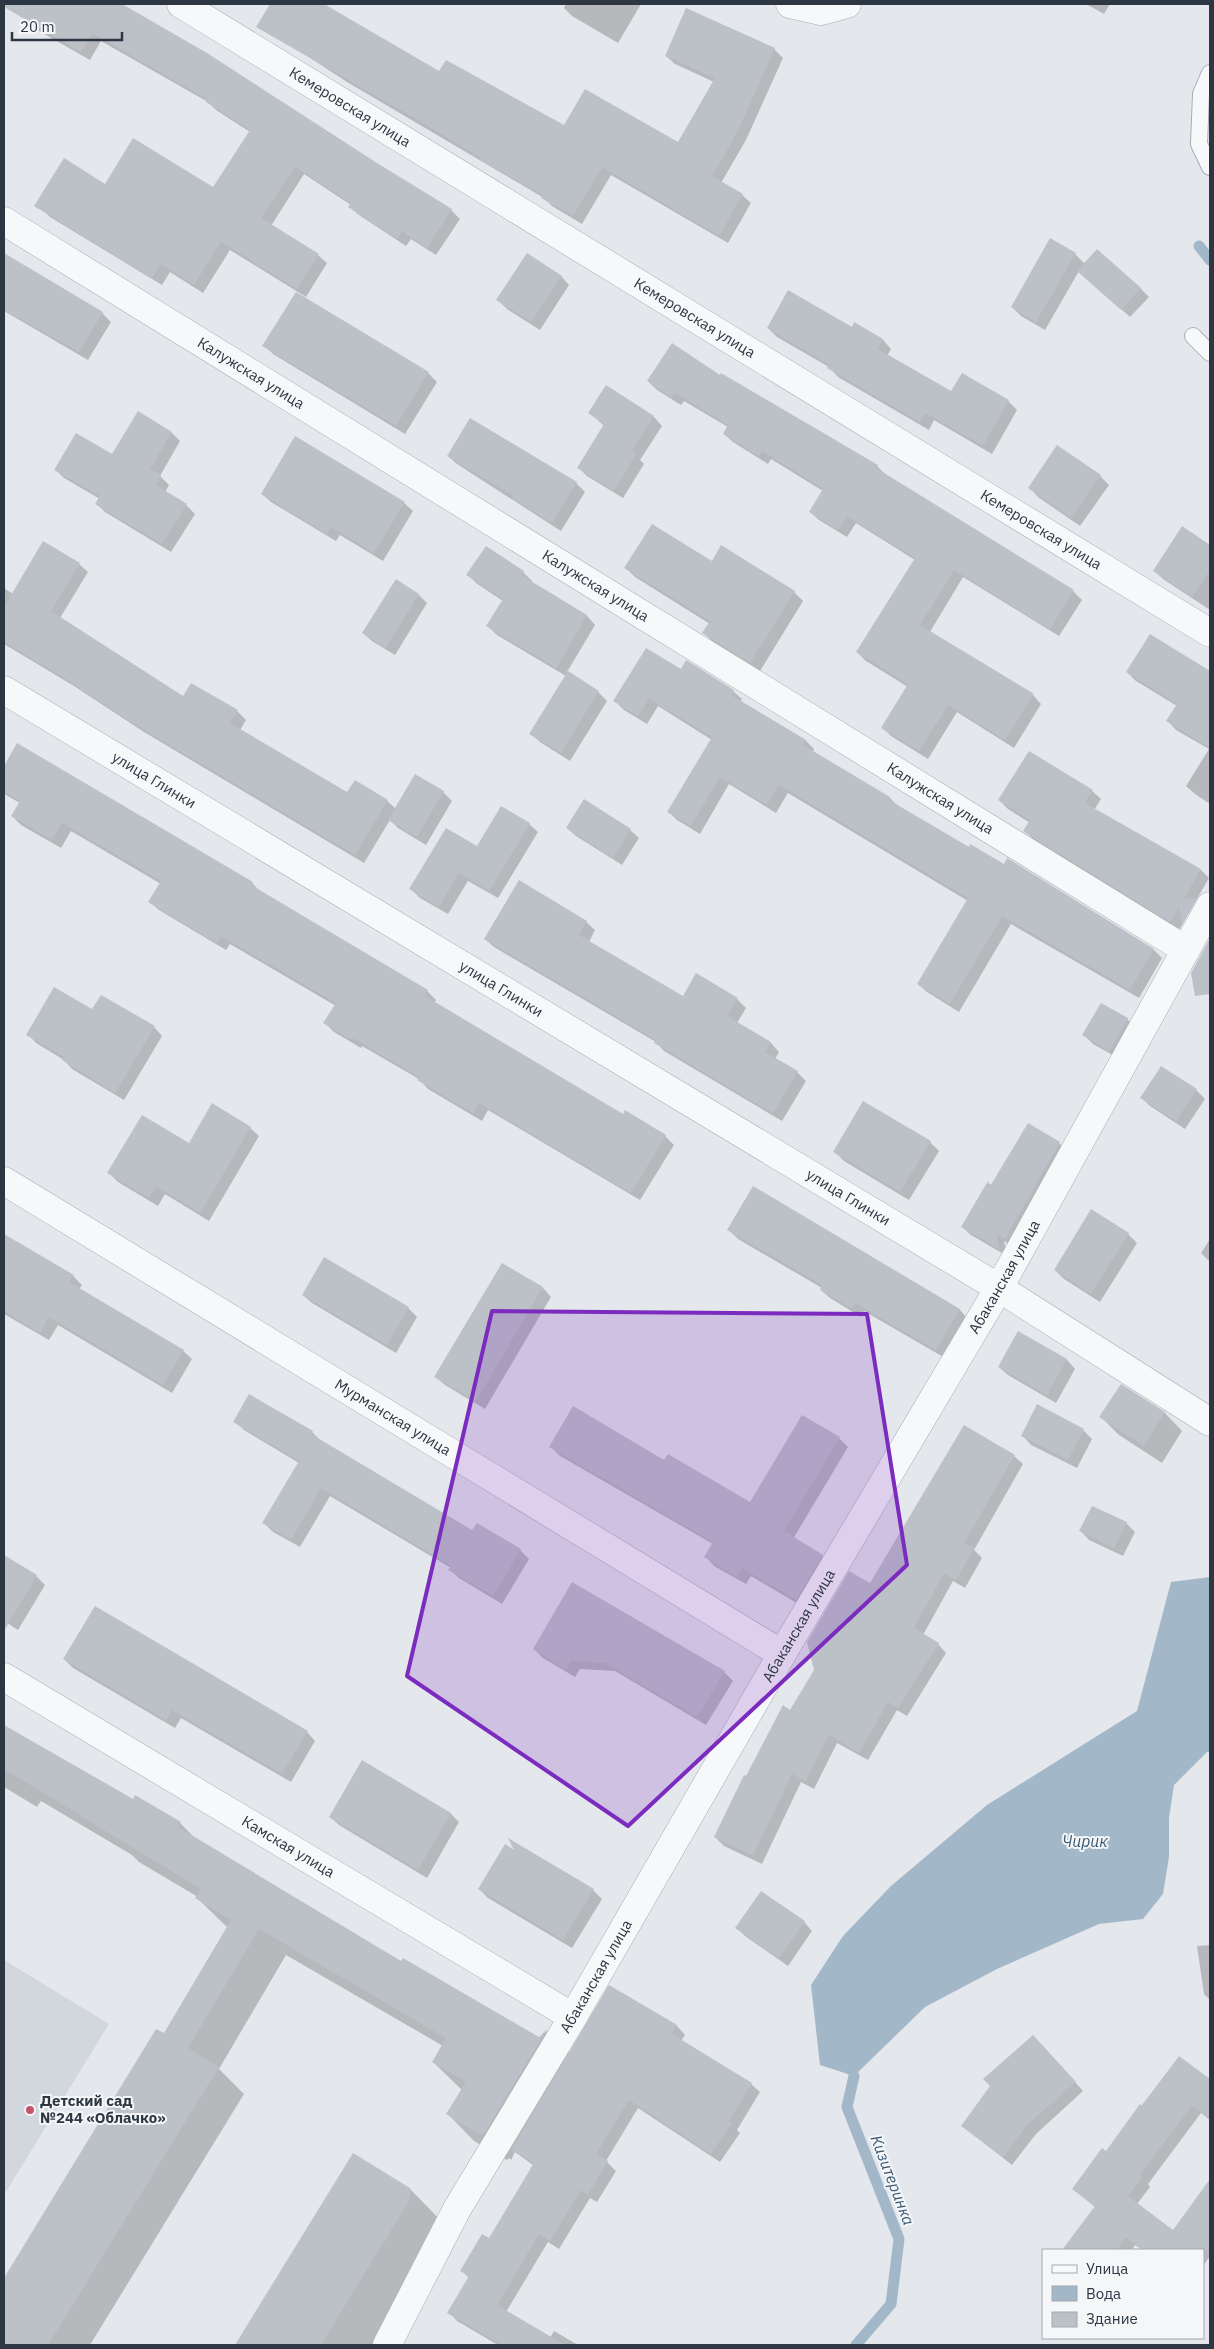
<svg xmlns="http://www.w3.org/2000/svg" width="1214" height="2349" viewBox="0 0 1214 2349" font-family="'IBM Plex Sans',sans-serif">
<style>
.built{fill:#d2d7dd}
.water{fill:#a2b8c8}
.shadow{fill:#0003}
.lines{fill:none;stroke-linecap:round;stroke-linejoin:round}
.stream{stroke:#a2b8c8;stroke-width:11}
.building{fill:#bcc1c8}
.lane-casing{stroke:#a9aeb5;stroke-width:18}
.street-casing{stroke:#a9aeb5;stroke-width:29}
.lane{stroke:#f7f8f9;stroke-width:16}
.street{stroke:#f7f8f9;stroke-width:28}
.marked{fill:#7b2cbf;fill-opacity:0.2;stroke:#7b2cbf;stroke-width:4;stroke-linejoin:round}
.poi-dot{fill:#c6536e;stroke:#f4f6f8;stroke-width:2}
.labels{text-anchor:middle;stroke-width:4;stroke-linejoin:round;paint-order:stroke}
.street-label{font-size:15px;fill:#2d3643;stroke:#f4f6f8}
.poi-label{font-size:15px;font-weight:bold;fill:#2d3643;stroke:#f4f6f8;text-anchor:start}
.water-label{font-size:16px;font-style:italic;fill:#395874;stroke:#f4f6f8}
</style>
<rect width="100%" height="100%" fill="#e4e7eb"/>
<polygon class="built" points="4,1960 109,2024 4,2195"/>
<polygon class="water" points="1210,1577 1210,1752 1207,1752 1174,1785 1169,1818 1169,1857 1163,1894 1143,1919 1099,1924 997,1969 925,2007 854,2076 820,2065 811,1985 843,1936 891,1886 987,1805 1137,1711 1171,1582"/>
<g class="shadow">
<polygon points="41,4 125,4 123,6 451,210 460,219 436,255 411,239 406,246 359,215 350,207 351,205 304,174 271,226 318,255 327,263 306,297 230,250 203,293 170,272 162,285 50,217 41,208 105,185 213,189 250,132 216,110 208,102 101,41 90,60 39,31 31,22"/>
<polygon points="271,4 328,4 326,7 440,73 565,127 679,144 714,82 675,64 666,56 774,49 783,58 746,140 721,183 742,195 751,203 728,243 611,175 582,224 552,206 544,198 347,82 269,31 260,23"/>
<polygon points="566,4 641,4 618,43 572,16 564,8"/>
<polygon points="1086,4 1110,4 1104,14"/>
<polygon points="4,254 102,313 111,322 88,360 4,311"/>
<polygon points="1075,254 1085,264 1140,288 1149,297 1130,317 1079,271 1045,330 1021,316 1012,307"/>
<polygon points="561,276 569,285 540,330 507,309 498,300"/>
<polygon points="296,293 428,373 437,382 405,434 273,354 264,345"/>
<polygon points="855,324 883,340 891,349 887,356 951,393 962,375 1008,401 1017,410 992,454 934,420 929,430 838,377 829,367 777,337 768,328 852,329"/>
<polygon points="720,376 877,466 886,475 1073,591 1082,600 1059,636 963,577 930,632 1033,695 1041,704 1014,748 957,712 928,759 891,736 882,727 908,687 866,661 857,652 915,560 856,523 847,537 819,520 810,512 823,491 771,459 768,464 733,442 724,434 728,427 684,401 681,405 657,390 648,381"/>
<polygon points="606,387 654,417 662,426 640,460 644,464 623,498 587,476 578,467 604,426 590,413"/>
<polygon points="138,413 172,433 180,441 160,476 169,485 165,492 186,505 195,514 171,552 105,512 97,504 100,499 64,478 56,470 113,456"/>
<polygon points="470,420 576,483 585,492 561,531 457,464 448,456"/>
<polygon points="1100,476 1109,485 1080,526 1038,497 1030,488"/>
<polygon points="262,494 404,503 413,511 383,561 340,535 336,541 271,502"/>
<polygon points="1183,528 1210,546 1210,610 1163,579 1154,570"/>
<polygon points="712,562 794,592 803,601 760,671 713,642 704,633 710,624 635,577 626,568"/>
<polygon points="79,564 88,572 60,618 184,698 237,711 246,720 240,730 348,794 355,781 387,801 396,809 443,792 452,801 426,845 398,828 390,820 364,863 144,732 74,686 4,644 4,588 13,594"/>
<polygon points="523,572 532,581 531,582 587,616 595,625 567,672 598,692 607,701 570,761 540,742 531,734 566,676 497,635 488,626 503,601 476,583 468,575"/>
<polygon points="419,595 427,603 395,655 372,641 363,633"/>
<polygon points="1150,635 1210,672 1210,804 1195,794 1186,786 1209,749 1176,730 1168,721 1177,706 1136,681 1127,672"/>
<polygon points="681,671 733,691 742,699 740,702 806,741 814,749 813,752 890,798 898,806 969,849 1154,950 1162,958 1139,998 1011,924 959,1012 927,992 918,984 968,901 788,793 776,813 729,784 700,834 677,820 669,812 712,740 658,706 647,724 624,710 615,701"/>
<polygon points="18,745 252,883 261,892 427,991 436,1000 434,1003 623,1116 665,1136 674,1145 640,1200 488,1110 482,1121 428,1089 419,1079 362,1046 361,1048 334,1032 325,1023 336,1006 230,944 226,950 159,910 150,902 161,884 71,831 61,848 21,825 12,816 20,803 4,794 4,768"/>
<polygon points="1092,791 1101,799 1094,810 1201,870 1209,878 1179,930 1034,840 1025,831 1030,823 1008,809 999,800"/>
<polygon points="529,824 538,832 498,898 468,881 448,914 420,898 411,889 477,848"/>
<polygon points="567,828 630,830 639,838 622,865 576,836"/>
<polygon points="586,922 595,930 589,942 683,997 696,975 737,999 746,1008 737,1023 771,1043 779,1052 775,1059 797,1072 806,1081 782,1121 664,1051 656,1042 494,947 485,939"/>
<polygon points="92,1011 154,1027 162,1036 124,1100 72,1069 64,1060 36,1043 28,1034"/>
<polygon points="1127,1019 1136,1028 1118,1058 1093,1044 1084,1035"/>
<polygon points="1196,1090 1205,1099 1185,1129 1150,1106 1142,1098"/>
<polygon points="1028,1125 1059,1143 1068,1152 1014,1247 1004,1241 1007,1256 971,1235 962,1227 989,1183 992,1186"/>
<polygon points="250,1128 259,1136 209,1221 165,1194 158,1206 118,1182 109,1173 189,1145"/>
<polygon points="930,1142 939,1151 909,1200 844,1161 835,1152"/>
<polygon points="754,1188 960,1310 968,1319 945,1358 864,1311 861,1317 830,1298 821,1290 822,1288 738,1239 729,1230"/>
<polygon points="1092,1211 1128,1234 1137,1243 1100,1302 1064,1279 1055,1270"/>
<polygon points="4,1235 73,1276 82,1285 79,1289 183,1351 192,1359 172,1393 58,1325 49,1340 4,1314"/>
<polygon points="1210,1239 1210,1262 1201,1253"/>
<polygon points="325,1259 408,1308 417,1317 396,1353 312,1303 303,1295"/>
<polygon points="502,1264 543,1288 551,1297 485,1409 445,1385 436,1377"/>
<polygon points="1019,1333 1067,1360 1075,1369 1056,1403 1008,1375 999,1367"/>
<polygon points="1121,1386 1165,1413 1182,1431 1162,1463 1119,1435 1101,1417"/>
<polygon points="235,1421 312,1432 321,1441 473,1532 520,1550 529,1559 502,1604 459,1578 450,1570 451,1568 330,1496 300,1547 273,1532 264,1523 299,1463 244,1430"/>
<polygon points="1083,1430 1092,1439 1077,1468 1031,1445 1023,1436"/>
<polygon points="839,1438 848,1447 793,1539 822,1556 831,1564 805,1608 751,1576 746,1584 714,1566 706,1557 713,1544 560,1456 551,1447 665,1462 750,1504"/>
<polygon points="1014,1456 1023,1464 974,1550 982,1558 965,1588 953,1581 923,1635 938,1644 946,1653 907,1716 897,1710 868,1760 837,1743 814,1789 801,1782 762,1864 724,1846 715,1837 747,1778 870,1585"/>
<polygon points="1126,1523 1135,1532 1123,1556 1089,1540 1081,1531"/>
<polygon points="4,1556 36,1576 45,1585 18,1630 4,1621"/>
<polygon points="534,1649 724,1672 733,1681 706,1725 615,1671 580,1669 575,1677 543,1658"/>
<polygon points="64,1659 307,1732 315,1741 291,1782 181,1718 175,1728 73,1668"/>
<polygon points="4,1728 133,1801 180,1823 197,1840 402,1963 539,2038 547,2031 570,2054 610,1987 677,2026 685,2035 681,2041 751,2084 760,2092 737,2130 740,2133 720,2162 638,2108 606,2161 616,2171 597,2202 590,2198 559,2249 548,2242 506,2312 550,2338 554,2331 578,2345 498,2345 457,2321 449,2312 469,2278 462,2271 490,2240 533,2165 515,2152 511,2160 509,2158 507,2160 474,2141 448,2114 462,2090 433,2062 443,2046 286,1955 219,2069 244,2094 90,2345 4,2345 4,2280 157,2031 164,2035 228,1928 197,1898 198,1897 139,1862 132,1855 41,1801 37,1807 4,1787"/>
<polygon points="363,1762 451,1814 459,1822 427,1878 339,1825 330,1817"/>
<polygon points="479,1889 593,1890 602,1899 572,1948 488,1898"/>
<polygon points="804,1922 812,1931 788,1966 745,1936 736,1927"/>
<polygon points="1210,1945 1210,2000 1204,1994 1197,1946"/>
<polygon points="1042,2045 1083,2091 1036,2134 1012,2165 962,2126"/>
<polygon points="1179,2057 1210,2081 1210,2120 1201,2113 1148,2184 1150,2187 1137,2204 1173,2231 1210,2181 1210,2256 1203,2266 1203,2250 1143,2250 1135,2245 1132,2250 1070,2250 1066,2247 1095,2207 1073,2189 1106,2152"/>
<polygon points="354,2155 410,2189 455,2235 455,2245 394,2345 237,2345"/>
</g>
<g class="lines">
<g class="stream">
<polyline points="1199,246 1210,260"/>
<polyline points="854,2076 847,2107 899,2239 891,2304 856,2345"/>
</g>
</g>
<g class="building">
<polygon points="4,4 122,4 207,53 377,163 452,209 427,248 402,231 397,239 348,207 351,203 295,167 261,218 319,254 297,289 221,242 194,285 161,264 152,278 34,206 64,158 105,184 133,138 213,187 250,130 206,102 207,99 92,33 81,52 4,7"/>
<polygon points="270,4 324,4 439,71 446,60 564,125 585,89 678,142 715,78 665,56 686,8 775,48 738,131 712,176 743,194 719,236 602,167 573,216 541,198 543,195 480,160 481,158 413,117 256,27"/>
<polygon points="1050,238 1076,253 1036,322 1011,307"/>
<polygon points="1097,249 1141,288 1121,310 1077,271"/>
<polygon points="4,253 103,312 79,352 4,310"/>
<polygon points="527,253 562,276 531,322 496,300"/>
<polygon points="788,290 852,327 854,322 883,339 878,349 951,391 962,373 1009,400 983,446 925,413 920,422 827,368 829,365 767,328"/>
<polygon points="296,292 429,372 396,426 262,346"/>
<polygon points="672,343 720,375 721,373 878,465 876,468 1074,590 1050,629 954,570 920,625 1034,694 1005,740 948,705 919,751 881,728 908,684 856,652 915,558 847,516 838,530 809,512 823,489 762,451 759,456 723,434 728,425 675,393 672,398 647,381"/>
<polygon points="606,385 654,416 632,451 636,454 614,491 577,468 604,424 588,413"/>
<polygon points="138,411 172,432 150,469 161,475 156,485 187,504 162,544 95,504 100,496 54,470 76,433 112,454"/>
<polygon points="470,418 577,482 552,523 512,498 513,496 447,456"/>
<polygon points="295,436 405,502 374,553 331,527 327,534 261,494"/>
<polygon points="1057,445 1101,475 1071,518 1028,488"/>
<polygon points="652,524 712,561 721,545 795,591 750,663 702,633 710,621 624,568"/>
<polygon points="1182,526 1210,545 1210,570 1192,597 1153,571"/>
<polygon points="43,541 80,563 51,611 183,696 191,683 238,710 230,723 347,792 355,780 388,800 355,855 134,724 64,678 4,642 4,607"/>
<polygon points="486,546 524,571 521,575 587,615 556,668 486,626 503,599 466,575"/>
<polygon points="396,579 419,594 386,648 362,633"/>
<polygon points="1150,634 1210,671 1210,748 1166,721 1177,704 1126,672"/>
<polygon points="646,648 681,669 686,660 734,690 731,695 806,740 803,745 890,797 889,800 969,847 970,844 1004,864 1007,858 1154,949 1130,990 1002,916 950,1004 917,984 968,898 779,785 767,805 720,777 691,826 667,812 712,737 649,699 638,716 613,701"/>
<polygon points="568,671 599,691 561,753 529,734"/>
<polygon points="17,743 253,882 251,885 428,990 425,996 623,1114 625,1110 666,1135 631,1193 479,1103 473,1113 417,1080 419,1077 353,1038 352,1040 323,1023 336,1003 221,936 217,943 148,902 161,881 62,823 52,840 11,816 20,801 4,792 4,766"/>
<polygon points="1029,751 1093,790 1085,803 1201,869 1184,898 1196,899 1182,924 1179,907 1170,922 1023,831 1030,820 998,800"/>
<polygon points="415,774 444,791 417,837 388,820"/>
<polygon points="584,799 631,829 613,858 566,828"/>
<polygon points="501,806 530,823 489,891 459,873 439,907 409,889 446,828 477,846"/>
<polygon points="519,880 587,921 579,935 683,996 696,973 738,998 727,1016 771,1042 765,1052 798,1071 773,1113 654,1043 656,1040 484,939"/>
<polygon points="1210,938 1210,994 1195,996 1191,973"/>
<polygon points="54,987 92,1009 101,995 155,1026 115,1093 62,1060 64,1057 26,1035"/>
<polygon points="1101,1003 1128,1018 1109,1051 1082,1035"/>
<polygon points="1161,1066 1197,1089 1176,1121 1140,1098"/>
<polygon points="863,1101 931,1141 900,1192 833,1152"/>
<polygon points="212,1103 251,1127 200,1213 156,1186 149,1198 107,1173 142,1115 189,1143"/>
<polygon points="1028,1123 1060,1142 1005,1239 997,1234 999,1249 961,1227 988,1181 989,1188"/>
<polygon points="753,1186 960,1309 936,1350 855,1303 852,1309 820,1290 822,1285 727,1230"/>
<polygon points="1091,1209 1129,1233 1091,1294 1054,1270"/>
<polygon points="4,1234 74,1275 69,1282 184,1350 163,1385 49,1317 40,1333 4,1311"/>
<polygon points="324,1257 409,1307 387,1345 302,1295"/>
<polygon points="502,1263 543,1287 476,1401 434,1377"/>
<polygon points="1018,1331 1067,1359 1047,1395 998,1367"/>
<polygon points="1121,1384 1165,1412 1144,1446 1099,1417"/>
<polygon points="249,1394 313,1431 311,1434 472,1530 477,1523 521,1549 493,1596 448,1570 451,1566 321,1488 291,1540 262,1523 299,1461 233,1422"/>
<polygon points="1037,1404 1084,1429 1068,1460 1021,1436"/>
<polygon points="573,1406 664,1460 668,1454 750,1502 802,1415 840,1437 784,1531 823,1555 796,1600 742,1568 737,1577 704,1557 713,1542 549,1447"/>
<polygon points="964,1425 1015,1455 964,1543 974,1548 956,1580 944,1573 914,1628 939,1643 898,1708 888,1702 859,1753 829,1735 806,1781 792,1774 753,1856 714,1837 744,1775 746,1776 783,1705 790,1710 814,1670 807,1642 849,1571 870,1583"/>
<polygon points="1092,1506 1127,1522 1114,1548 1079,1531"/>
<polygon points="4,1555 37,1575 4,1631"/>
<polygon points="572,1582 725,1671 697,1717 605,1663 571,1661 566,1670 533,1649"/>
<polygon points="95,1606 308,1731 282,1774 172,1710 166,1720 63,1659"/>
<polygon points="4,1725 133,1799 135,1795 181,1822 178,1827 401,1961 403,1958 539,2037 547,2029 484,2134 482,2133 480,2135 446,2114 466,2082 432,2062 446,2038 259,1929 188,2048 219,2067 48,2345 4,2345 4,2278 156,2029 164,2033 231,1920 195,1898 201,1889 4,1769"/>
<polygon points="362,1760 451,1813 418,1870 329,1817"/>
<polygon points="508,1838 594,1889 563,1940 478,1889 505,1844 514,1850"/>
<polygon points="761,1891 805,1921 779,1958 735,1928"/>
<polygon points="609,1985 677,2025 672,2034 752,2083 729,2121 732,2123 711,2154 629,2100 596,2154 608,2161 588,2195 581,2190 550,2241 539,2234 497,2305 565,2345 502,2345 447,2313 469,2276 460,2271 482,2234 489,2238 534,2163 511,2150"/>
<polygon points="1033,2035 1076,2082 1027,2125 1003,2157 961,2126 990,2086 983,2079"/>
<polygon points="1179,2056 1210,2079 1210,2119 1192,2106 1139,2175 1142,2177 1128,2196 1173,2230 1210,2179 1210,2250 1144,2250 1126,2237 1117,2250 1062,2250 1095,2206 1072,2189 1102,2148 1106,2151 1140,2104 1142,2106"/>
<polygon points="353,2153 410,2188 410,2199 321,2345 235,2345"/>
</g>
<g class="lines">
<g class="lane-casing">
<g id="lane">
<polyline points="1210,73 1201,94 1199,144 1210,167"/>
<polyline points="1193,336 1210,353"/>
</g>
</g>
<g class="street-casing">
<g id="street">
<path id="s1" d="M181,4L1210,633"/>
<polyline points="790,4 821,11 847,4"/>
<path id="s2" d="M4,221L1186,950"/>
<path id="s3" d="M4,690L999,1288L1210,1422"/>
<path id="s4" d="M4,1181L782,1654"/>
<path id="s5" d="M4,1677L573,2017"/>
<path id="s6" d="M387,2345L457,2209L573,2017L782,1654L999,1288L1210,906"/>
</g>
</g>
<use href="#lane" class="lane"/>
<use href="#street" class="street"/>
</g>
<path class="marked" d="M492,1311L867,1314L907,1565L628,1826L407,1676Z"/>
<circle class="poi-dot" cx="30" cy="2110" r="5"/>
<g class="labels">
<g class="street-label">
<text dy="5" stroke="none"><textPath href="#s1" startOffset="198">Кемеровская улица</textPath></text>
<text dy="5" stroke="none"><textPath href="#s1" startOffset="602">Кемеровская улица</textPath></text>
<text dy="5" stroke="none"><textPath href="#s2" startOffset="290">Калужская улица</textPath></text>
<text dy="5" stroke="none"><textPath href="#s1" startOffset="1008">Кемеровская улица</textPath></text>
<text dy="5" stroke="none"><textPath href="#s2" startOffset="695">Калужская улица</textPath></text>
<text dy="5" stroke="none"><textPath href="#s3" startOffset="175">улица Глинки</textPath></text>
<text dy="5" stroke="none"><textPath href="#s2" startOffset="1100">Калужская улица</textPath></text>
<text dy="5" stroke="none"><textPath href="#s3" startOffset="580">улица Глинки</textPath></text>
<text dy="5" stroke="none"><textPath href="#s3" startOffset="985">улица Глинки</textPath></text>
<text dy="5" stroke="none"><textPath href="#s6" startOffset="1234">Абаканская улица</textPath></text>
<text dy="5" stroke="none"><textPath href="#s4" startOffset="455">Мурманская улица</textPath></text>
<text dy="5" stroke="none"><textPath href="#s6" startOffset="829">Абаканская улица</textPath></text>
<text dy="5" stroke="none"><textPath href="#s5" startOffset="331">Камская улица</textPath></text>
<text dy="5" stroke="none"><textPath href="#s6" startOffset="424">Абаканская улица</textPath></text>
</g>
<g class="poi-label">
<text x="40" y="2106">Детский сад<tspan x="40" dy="17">№244 «Облачко»</tspan></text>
</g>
<g class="water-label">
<text x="1085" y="1847">Чирик</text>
<text transform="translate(893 2180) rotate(69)" y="6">Кизитеринка</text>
</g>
</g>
<rect width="1214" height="2349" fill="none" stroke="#2d3643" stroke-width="10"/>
<rect x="1042" y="2249" width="162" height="90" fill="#f4f6f8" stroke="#a4a9b0"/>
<rect x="1052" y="2265" width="25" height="8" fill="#f7f8f9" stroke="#a4a9b0"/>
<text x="1086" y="2274" font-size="15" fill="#2d3643">Улица</text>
<rect x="1052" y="2286" width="25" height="15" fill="#a2b8c8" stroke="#a4a9b0"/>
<text x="1086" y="2299" font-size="15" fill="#2d3643">Вода</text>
<rect x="1052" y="2312" width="25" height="15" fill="#bcc1c8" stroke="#a4a9b0"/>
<text x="1086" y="2324" font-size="15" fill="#2d3643">Здание</text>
<path d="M12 32v8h110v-8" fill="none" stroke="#2d3643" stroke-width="2.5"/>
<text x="20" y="32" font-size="15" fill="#2d3643" stroke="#f4f6f8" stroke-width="4" paint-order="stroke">20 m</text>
</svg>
